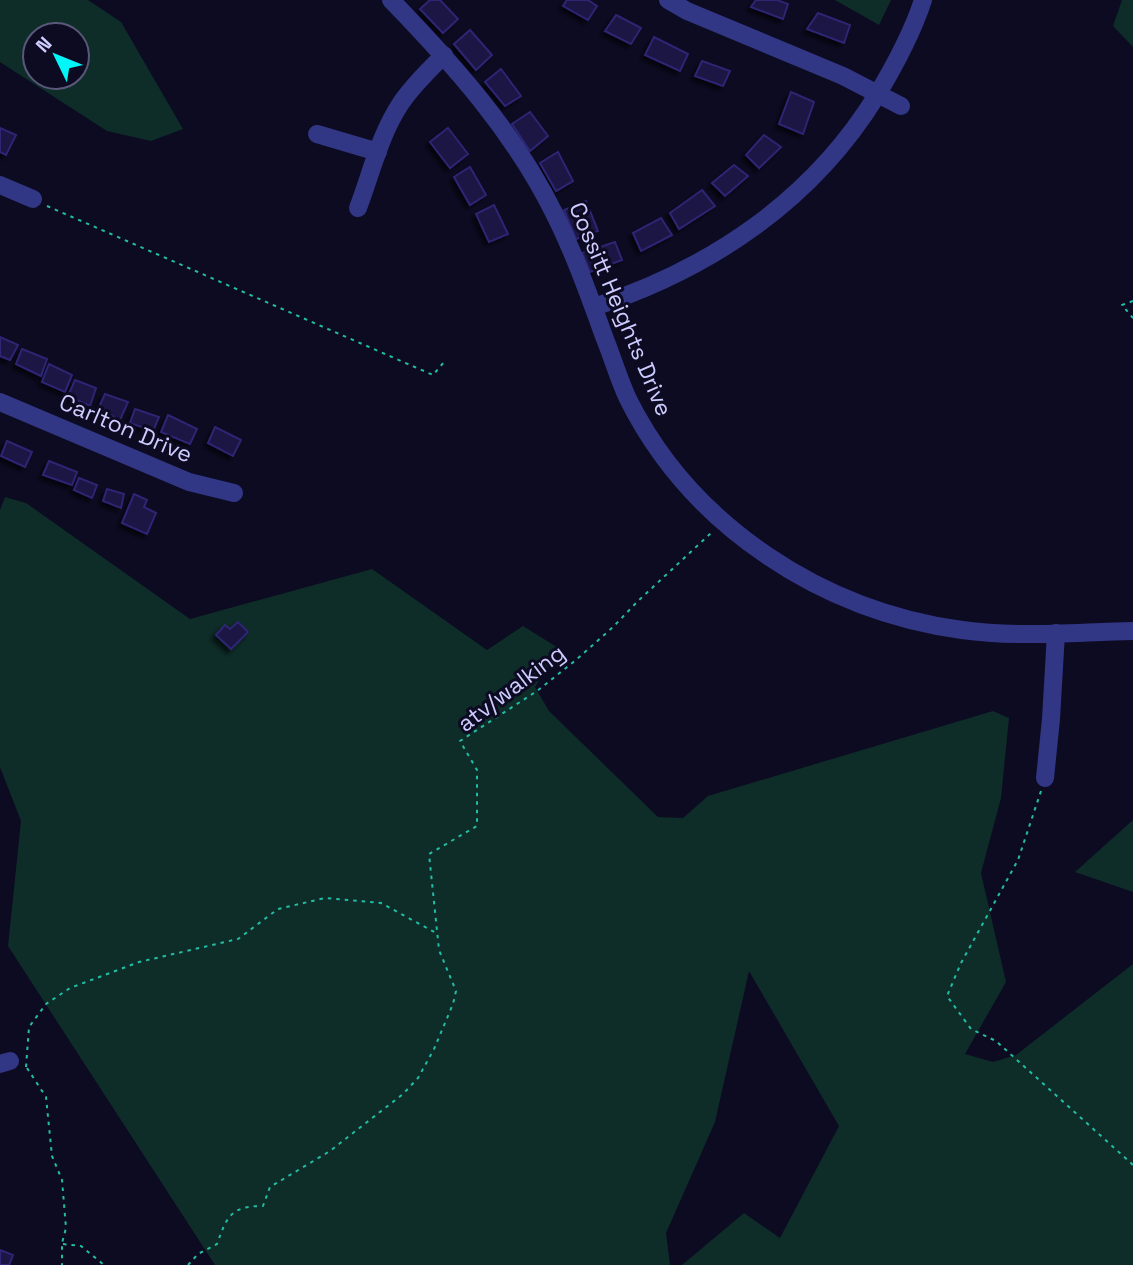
<svg xmlns="http://www.w3.org/2000/svg" width="1133" height="1265" viewBox="0 0 1133 1265" font-family="'Space Grotesk',sans-serif">
<style>
.green{fill:#0e2c28;fill-rule:evenodd}
.building{fill:#1a1545;stroke:#2d2573;stroke-width:2;filter:url(#shadow)}
.lines{fill:none;stroke-linecap:round;stroke-linejoin:round}
.path{stroke:#22bda5;stroke-width:2;stroke-dasharray:3.5 5;stroke-linecap:butt}
.minor{stroke:#313685;stroke-width:18}
.labels{text-anchor:middle;stroke-width:6;stroke-linejoin:round;paint-order:stroke}
.street-label{font-size:23px;fill:#cdccff;stroke:#0d0b22}
</style>
<defs>
<filter id="shadow"><feDropShadow dx="-4" dy="4" stdDeviation="2" flood-color="#0009"/></filter>
</defs>
<rect width="100%" height="100%" fill="#0d0b22"/>
<g class="green">
<path d="M0,0H88L121,22L183,129L151,141L107,131L0,62ZM35,35H77V77H35Z"/>
<polygon points="835,0 891,0 879,25"/>
<polygon points="1122,0 1133,0 1133,47 1113,26"/>
<polygon points="5,497 26,503 190,619 372,569 487,650 523,626 560,649 535,687 549,711 658,817 683,818 708,796 993,711 1009,718 1001,798 981,873 1006,982 965,1054 993,1062 1016,1055 1133,964 1133,1265 682,1265 744,1213 780,1238 839,1126 749,971 715,1122 666,1233 670,1265 215,1265 8,946 21,821 0,767 0,510"/>
<polygon points="1133,820 1133,892 1075,872"/>
</g>
<g class="building">
<polygon points="430,0 440,0 458,19 443,33 420,9"/>
<polygon points="567,0 588,0 597,6 588,20 563,6"/>
<polygon points="756,0 777,0 788,4 783,19 751,7"/>
<polygon points="818,13 850,25 844,43 807,29"/>
<polygon points="616,15 641,28 631,44 605,31"/>
<polygon points="470,30 492,55 476,70 454,44"/>
<polygon points="654,37 688,54 680,71 645,55"/>
<polygon points="702,61 730,71 723,86 695,76"/>
<polygon points="501,69 521,96 505,106 485,82"/>
<polygon points="791,92 814,102 803,134 779,124"/>
<polygon points="530,112 548,136 530,151 512,124"/>
<polygon points="0,128 16,135 6,155 0,152"/>
<polygon points="448,128 468,154 450,168 430,142"/>
<polygon points="764,135 781,147 759,168 746,155"/>
<polygon points="558,152 573,181 556,191 540,163"/>
<polygon points="734,165 748,176 725,196 712,183"/>
<polygon points="470,167 486,195 470,205 454,177"/>
<polygon points="702,190 715,206 679,229 670,213"/>
<polygon points="586,201 598,231 576,239 564,210"/>
<polygon points="494,205 508,234 489,242 476,214"/>
<polygon points="661,218 672,235 641,251 633,233"/>
<polygon points="615,242 622,260 590,272 582,253"/>
<polygon points="0,337 18,345 10,360 0,356"/>
<polygon points="22,349 47,359 41,376 16,364"/>
<polygon points="49,364 72,375 65,392 42,382"/>
<polygon points="75,380 96,388 90,406 68,396"/>
<polygon points="105,394 128,402 120,420 98,409"/>
<polygon points="135,409 159,417 153,431 130,423"/>
<polygon points="168,415 197,429 190,444 161,432"/>
<polygon points="215,427 241,440 233,456 208,443"/>
<polygon points="7,441 32,452 25,467 1,456"/>
<polygon points="49,461 77,472 72,485 43,475"/>
<polygon points="79,478 97,485 92,498 74,490"/>
<polygon points="107,489 124,494 121,508 103,501"/>
<polygon points="134,494 147,500 144,507 156,513 147,534 122,523"/>
<polygon points="238,622 248,632 231,649 216,635 225,625 230,629"/>
<polygon points="0,1250 13,1255 9,1265 0,1265"/>
</g>
<g class="lines">
<g class="path">
<polyline points="47,206 433,375 444,362"/>
<polyline points="1133,301 1122,305 1133,318"/>
<polyline points="1041,791 1018,860 961,963 947,996 971,1029 996,1041 1132,1164 1133,1168"/>
<polyline points="26,1067 29,1027 46,1004 70,988 139,962 238,939 278,909 325,898 381,903 438,934"/>
<polyline points="27,1068 46,1097 52,1156 62,1180 66,1228 62,1243 62,1265"/>
<polyline points="63,1244 81,1246 104,1265"/>
<path d="M188,1265L198,1254L217,1244C227,1216 231,1206 263,1206L270,1187L330,1151L403,1094L418,1078L434,1049L453,1004L456,991L439,950L429,854L477,826V770L460,741L537,691L576,660L613,627L638,601L711,533"/>
</g>
<g class="minor">
<path d="M391,0C454,65 515,133 555,215C575,255 590,298 605,339C613,359 619,380 628,399C692,527 823,611 962,630C1019,638 1076,632 1133,631"/>
<polyline points="668,0 687,11 843,76 901,106"/>
<polyline points="317,134 378,152"/>
<polyline points="0,185 33,199"/>
<path d="M358,208C371,174 380,134 401,103C413,85 429,70 444,55"/>
<path d="M594,307C710,269 812,201 877,95C895,65 912,34 923,0"/>
<polyline points="0,402 189,482 234,493"/>
<polyline points="1045,778 1051,719 1056,633"/>
<polyline points="0,1064 10,1061"/>
</g>
</g>
<g class="labels">
<g class="street-label">
<text transform="translate(621 309) rotate(67)" y="8">Cossitt Heights Drive</text>
<text transform="translate(126 428) rotate(23)" y="8">Carlton Drive</text>
<text transform="translate(511 688) rotate(-37)" y="8">atv/walking</text>
</g>
</g>
<g transform="translate(56 56) rotate(313)"><circle r="33" fill="#0d0b22" stroke="#5a587a" stroke-width="2"/>
<path d="M0-5L12 26L0 18L-12 26Z" fill="#00f6f7"/>
<text y="-10" font-size="19" font-weight="bold" text-anchor="middle" fill="#cdccff">N</text>
</g>
</svg>
